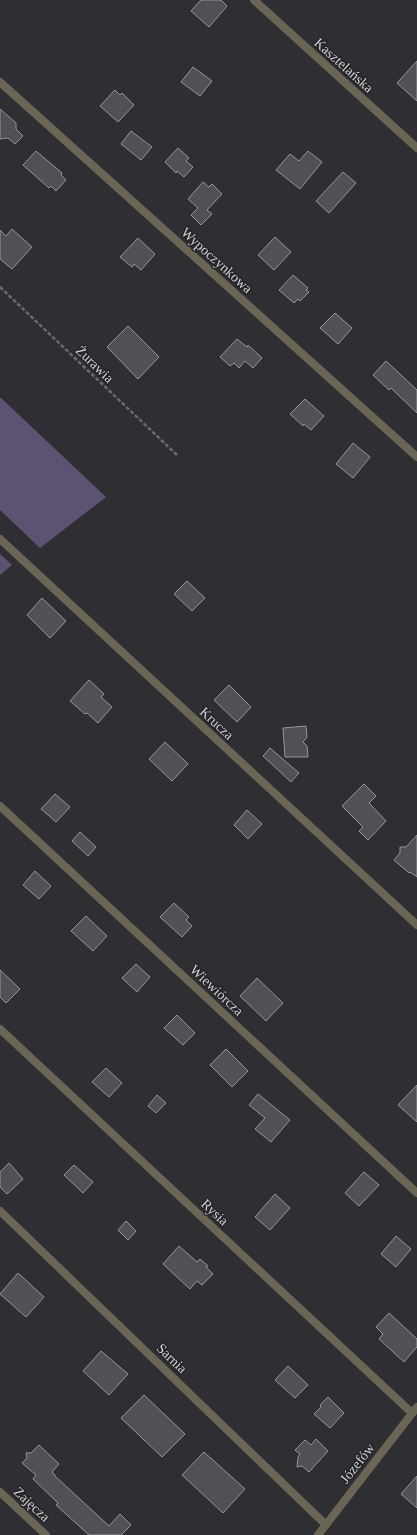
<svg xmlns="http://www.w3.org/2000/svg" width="417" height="1535" viewBox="0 0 417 1535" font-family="Georgia,serif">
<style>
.forest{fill:#5e5273}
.building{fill:#515054;stroke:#969599}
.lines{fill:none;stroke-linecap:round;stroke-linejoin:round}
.path{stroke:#6b6a6e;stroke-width:2.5;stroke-dasharray:4 2;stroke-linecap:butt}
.street{stroke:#6b6556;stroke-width:8}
.labels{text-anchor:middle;stroke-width:3;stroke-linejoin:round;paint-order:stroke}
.street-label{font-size:14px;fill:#d3d2d4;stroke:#252428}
</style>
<rect width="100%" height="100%" fill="#2f2e32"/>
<g class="forest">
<polygon points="0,397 106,497 40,548 0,510"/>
<polygon points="0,554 12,565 0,575"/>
</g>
<g class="building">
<polygon points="201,0 221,0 227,6 209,27 191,11"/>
<polygon points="417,61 417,101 397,83"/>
<polygon points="193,67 212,81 200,96 181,82"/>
<polygon points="115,90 120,95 122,93 134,105 118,122 100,106"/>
<polygon points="0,109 16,123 16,129 23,136 15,144 8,138 0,139"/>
<polygon points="131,131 152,147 141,160 121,144"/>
<polygon points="178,148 189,158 186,161 193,167 184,177 177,171 176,173 165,162"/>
<polygon points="36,151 62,173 61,175 66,180 56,191 51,186 49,188 23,165"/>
<polygon points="308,151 322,162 300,189 276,170 290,154 299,161"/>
<polygon points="343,172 356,183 329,213 316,201"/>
<polygon points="203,182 209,187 212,184 222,194 207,210 212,214 201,225 191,215 198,208 188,199"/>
<polygon points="12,229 32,247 12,269 0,259 0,230 6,236"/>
<polygon points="275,237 291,252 274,270 258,255"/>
<polygon points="138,238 155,254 141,270 134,264 132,267 120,257"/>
<polygon points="293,275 308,288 306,290 309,292 300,301 298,299 294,303 279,290"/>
<polygon points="335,313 352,328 338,344 320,328"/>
<polygon points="128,326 159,357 138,379 107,347"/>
<polygon points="237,339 247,347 248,345 262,358 253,368 245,361 239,368 234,363 230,366 220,357"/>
<polygon points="386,361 417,390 417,413 391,388 389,390 373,375"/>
<polygon points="305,399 324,416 311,430 304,424 303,426 290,414"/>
<polygon points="353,443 370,457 353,478 336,464"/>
<polygon points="187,581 205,598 192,611 174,594"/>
<polygon points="42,598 66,621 50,638 27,615"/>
<polygon points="89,680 104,694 101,697 112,707 98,723 87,713 85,714 70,701"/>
<polygon points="229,685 251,707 237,722 214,700"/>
<polygon points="306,726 307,737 303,742 307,746 308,757 285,757 283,728"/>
<polygon points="165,742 188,764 172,781 149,759"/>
<polygon points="270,748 299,773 291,782 263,756"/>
<polygon points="364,784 376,796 369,803 386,821 368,840 359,831 363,827 342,806"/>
<polygon points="55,794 70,807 56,822 41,809"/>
<polygon points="247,810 262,824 248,839 234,825"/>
<polygon points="80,832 96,847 88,856 72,841"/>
<polygon points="417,835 417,877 410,872 409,873 394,860 400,853 400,847 406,847"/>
<polygon points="35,871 51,886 39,899 23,885"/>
<polygon points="174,903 189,917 186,920 192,926 182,937 160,917"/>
<polygon points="86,916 107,936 93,951 71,931"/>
<polygon points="136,964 150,977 137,992 122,978"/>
<polygon points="0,970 20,989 6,1003 0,997"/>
<polygon points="257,978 283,1003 266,1021 240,996"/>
<polygon points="177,1015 195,1033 183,1045 164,1028"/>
<polygon points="226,1049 248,1071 232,1087 210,1065"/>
<polygon points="106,1068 122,1083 109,1097 92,1082"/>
<polygon points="417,1085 417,1122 398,1105"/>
<polygon points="258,1094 290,1120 271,1142 255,1129 265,1118 249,1105"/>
<polygon points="157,1095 166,1103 156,1113 148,1106"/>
<polygon points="9,1163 23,1179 7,1194 0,1187 0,1172"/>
<polygon points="74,1165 93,1182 83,1193 64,1175"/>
<polygon points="364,1172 379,1185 359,1206 345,1193"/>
<polygon points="275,1194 290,1208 270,1230 255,1217"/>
<polygon points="126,1221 136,1231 128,1240 118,1230"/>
<polygon points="396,1236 411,1249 396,1267 381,1254"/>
<polygon points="179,1246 197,1262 200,1259 208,1266 206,1267 213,1274 202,1285 197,1281 190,1289 163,1264"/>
<polygon points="18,1273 44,1297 26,1317 0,1294"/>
<polygon points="389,1313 417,1339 417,1347 404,1362 379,1339 383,1334 376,1327"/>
<polygon points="101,1351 128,1374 109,1395 83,1371"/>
<polygon points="288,1366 308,1385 295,1398 275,1380"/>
<polygon points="144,1395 185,1434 162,1457 121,1418"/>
<polygon points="328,1397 344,1413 330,1428 314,1414 321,1407 320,1405"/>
<polygon points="316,1439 328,1451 309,1472 302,1466 297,1467 298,1457 300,1454 295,1450 305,1440 311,1445"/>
<polygon points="39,1445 59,1464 52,1472 55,1475 55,1476 109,1526 120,1514 131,1525 121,1535 89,1535 56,1505 58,1503 33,1479 36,1475 22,1463 27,1458 26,1453 31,1453"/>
<polygon points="204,1452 245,1489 223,1513 182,1475"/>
<polygon points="417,1476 417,1508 401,1494"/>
</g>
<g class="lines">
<polyline class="path" points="0,287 177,455"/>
<g class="street">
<polyline points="254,0 417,148"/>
<polyline points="0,82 417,457"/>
<polyline points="0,539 417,925"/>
<polyline points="0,806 417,1193"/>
<polyline points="0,1029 412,1413"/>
<polyline points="0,1211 326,1525"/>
<polyline points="0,1492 46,1535"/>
<polyline points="318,1535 417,1407"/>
</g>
</g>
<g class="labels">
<g class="street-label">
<text transform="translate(344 65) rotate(42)" y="5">Kasztelańska</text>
<text transform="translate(217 260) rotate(42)" y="5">Wypoczynkowa</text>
<text transform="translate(95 364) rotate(44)" y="5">Żurawia</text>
<text transform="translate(217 723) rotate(43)" y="5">Krucza</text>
<text transform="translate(217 990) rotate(43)" y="5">Wiewiórcza</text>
<text transform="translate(215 1212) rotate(43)" y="5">Rysia</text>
<text transform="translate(172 1358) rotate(44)" y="5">Sarnia</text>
<text transform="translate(357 1463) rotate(-52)" y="5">Józefów</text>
<text transform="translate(32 1504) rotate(43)" y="5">Zajęcza</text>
</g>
</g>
</svg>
